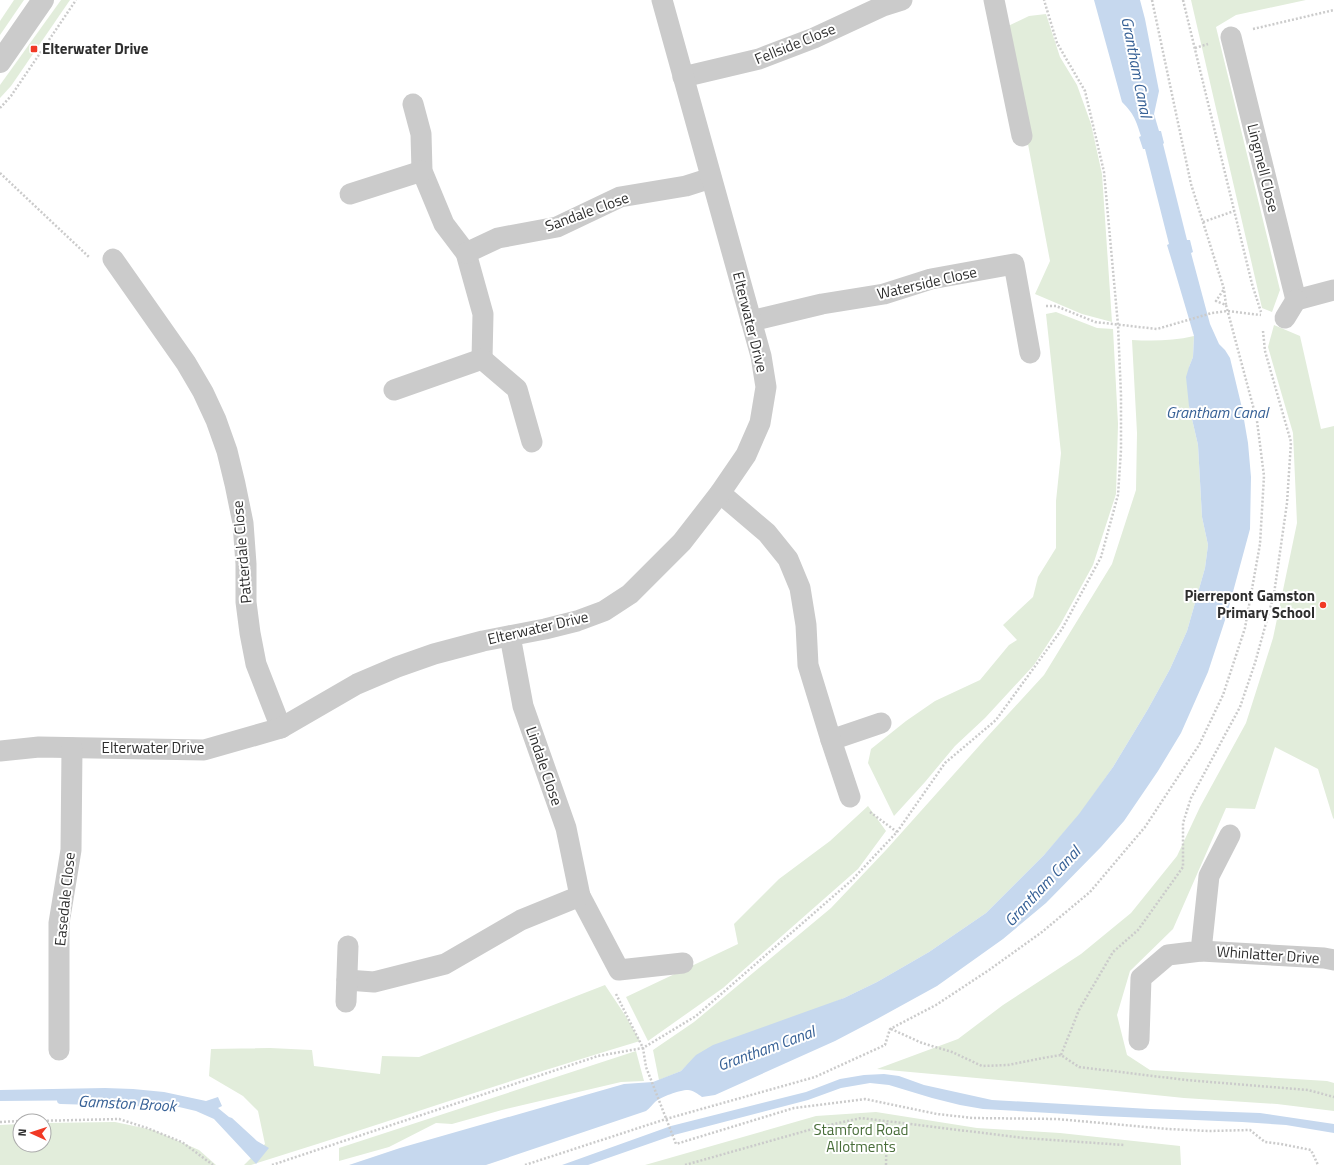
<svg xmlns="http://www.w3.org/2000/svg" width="1334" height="1165" viewBox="0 0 1334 1165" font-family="'Titillium Web',sans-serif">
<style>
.green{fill:#e2eddb}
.water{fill:#c6d8ee}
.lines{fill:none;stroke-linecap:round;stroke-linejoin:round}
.stream{stroke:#c6d8ee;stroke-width:8}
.path{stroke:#cbcbcb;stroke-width:2.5;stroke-dasharray:2 2;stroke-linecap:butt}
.minor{stroke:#cbcbcb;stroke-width:21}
.tertiary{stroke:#cbcbcb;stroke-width:22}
.poi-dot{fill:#f13925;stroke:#fff;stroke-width:1.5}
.labels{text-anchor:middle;stroke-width:4;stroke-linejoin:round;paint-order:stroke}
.street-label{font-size:15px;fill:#2e2e2e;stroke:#fff}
.poi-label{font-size:15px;font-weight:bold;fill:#2e2e2e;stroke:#fff;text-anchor:start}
.park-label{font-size:15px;fill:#486d39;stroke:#fff}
.water-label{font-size:16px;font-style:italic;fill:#376196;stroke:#fff}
</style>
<rect width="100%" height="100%" fill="#fff"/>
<g class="green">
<polygon points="14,0 24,0 0,35 0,21"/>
<polygon points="61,0 70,0 11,86 0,98 0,85"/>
<polygon points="1191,0 1306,0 1236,15 1216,27 1280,290 1272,312 1262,308"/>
<polygon points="1046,14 1060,57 1077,85 1091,124 1102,174 1112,322 1082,314 1035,294 1050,261 1006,27 1029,16"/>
<polygon points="1056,312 1097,328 1113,329 1118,424 1116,494 1093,565 1060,625 1034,665 985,718 955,746 925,782 894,816 868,763 871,749 906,721 935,701 980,680 1009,645 1017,640 1003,625 1033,597 1038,577 1056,548 1056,501 1061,453 1046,314"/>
<polygon points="1274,325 1300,336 1321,429 1334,426 1334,819 1333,818 1318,769 1275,747 1255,809 1226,808 1173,929 1130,971 1117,1015 1127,1055 1150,1070 1327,1081 1334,1083 1334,1111 1277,1104 1184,1098 1087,1088 877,1069 958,1039 1003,1005 1081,954 1131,913 1177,856 1200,807 1246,723 1273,638 1297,523 1293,433 1268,347"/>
<path d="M1194,336L1193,357L1189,367V406L1198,445L1202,517L1208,545L1205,568L1187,631L1170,669L1148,709L1113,767L1080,814L1044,855L986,913L929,952L877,982L844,998L686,1066L681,1071L659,1080L653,1050L694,1022L831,908L886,850L988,736L1044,675L1112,564L1136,490L1137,433L1132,340C1153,341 1173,341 1194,336Z"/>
<polygon points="868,806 886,831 858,869 723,988 648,1041 626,997 738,944 734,924 779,879 830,841"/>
<path d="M605,985L625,1015L640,1041C510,1080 381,1124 251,1165H244L265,1144L258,1111L243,1096L209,1076L211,1049L270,1048L312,1050L314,1066L380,1074L382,1056L419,1057Z"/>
<polygon points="636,1051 644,1081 621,1082 502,1110 452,1124 436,1123 389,1147 339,1161 339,1148"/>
<polygon points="876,1112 977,1128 1060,1133 1180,1146 1181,1165 645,1165 816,1116"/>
<polygon points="115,1122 153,1130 199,1150 216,1165 0,1165 0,1125 20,1124 20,1145 44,1145 44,1123"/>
</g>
<g class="water">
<path d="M1094,0H1140L1145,19L1159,91L1154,114L1159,131H1161L1164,143L1163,144L1187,240H1190L1193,252L1191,253L1210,324L1219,344L1225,350L1230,358L1242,408L1248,443L1251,477L1250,529L1227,614L1208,672L1181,733L1158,771L1124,821L1101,847L1046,903L1003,939L937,986L877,1019L835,1041L715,1095L702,1097C698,1094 693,1090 688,1090C679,1090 661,1097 655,1102C652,1105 650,1108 646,1111L486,1165H349L400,1148L624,1084L653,1082L681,1071L696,1055L713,1045L844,998L877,982L929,952L986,913L1044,855L1079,814L1113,767L1148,709L1170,669L1187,631L1205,568L1208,545L1202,517L1198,445L1189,406L1186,377L1189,367L1193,357L1194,336L1171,258L1167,245L1169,244L1145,149H1143L1139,137L1141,136C1136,120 1134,114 1122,102Z"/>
<polygon points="884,1074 899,1076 924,1085 992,1100 1150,1109 1260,1113 1334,1124 1334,1133 1286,1125 1242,1122 1101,1116 983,1109 960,1105 932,1098 889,1085 870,1083 841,1088 808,1100 674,1135 588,1165 562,1165 671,1126 806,1092 840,1079 864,1075"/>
<polygon points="105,1088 133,1089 164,1092 206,1101 218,1097 222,1106 218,1108 229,1117 232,1118 257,1141 269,1148 256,1164 214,1119 196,1111 179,1107 139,1101 114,1100 0,1101 0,1090"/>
</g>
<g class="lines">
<polyline class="stream" points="61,1100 161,1103"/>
<g class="path">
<polyline points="1152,0 1191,184 1224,289 1226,305"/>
<polyline points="1183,0 1252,284 1261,312"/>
<polyline points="1253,29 1334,10"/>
<polyline points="1195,48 1208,44"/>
<polyline points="0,108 11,96 76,0"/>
<polyline points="0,173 89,257"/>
<polyline points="1203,222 1234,211"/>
<polyline points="1046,306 1056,306 1095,322 1157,329 1212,313 1227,311 1261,315"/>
<polyline points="870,812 897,832"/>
<polyline points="616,994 643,1048 646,1067 676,1144 794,1108 865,1099 937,1114 973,1118 1057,1119 1168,1129 1209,1131 1250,1130 1265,1142 1281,1144 1311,1150 1318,1165"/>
<polyline points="891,1029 922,1043 952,1052 982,1066 1008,1065 1043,1058 1061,1055 1079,1067 1186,1080 1308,1090 1334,1097"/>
<polyline points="1061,1055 1079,1010 1113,952 1138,930 1183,867 1183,823 1191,798 1240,707 1255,663 1274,594 1287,503 1291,442 1265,351 1263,331"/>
<polyline points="35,1121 119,1119 147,1128 182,1142 213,1165"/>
<polyline points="0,1122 20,1121"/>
<polyline points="272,1165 598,1056 643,1048 696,1016 852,880 897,832 945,763 996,720 1062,629 1101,557 1118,495 1121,450 1121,395 1118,325 1104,172 1085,91 1057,43 1044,0"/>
<polyline points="525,1165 666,1119 815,1077 885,1045 890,1029 936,1005 989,970 1042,932 1090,892 1145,827 1199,745 1223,695 1245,628 1260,544 1264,476 1257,421 1226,305 1216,301 1224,289"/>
<polyline points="685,1165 816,1128 861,1118 1024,1138 1124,1145"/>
<polyline points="886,1165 887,1121"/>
</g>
<g class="minor">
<polyline points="994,0 1022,136"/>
<polyline points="1231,37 1296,300 1334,290"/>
<polyline points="683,77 759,59 814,38 883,6 902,0"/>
<polyline points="413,104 421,134 422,171 444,224 466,253 483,314 482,359"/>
<polyline points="350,194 422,171"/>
<polyline points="466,253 498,238 557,227 620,197 686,186 711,178"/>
<polyline points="113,259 186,363 203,392 216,420 227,451 235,484 243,523 246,564 246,602 250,633 256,664 281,728"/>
<polyline points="1285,318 1296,300"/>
<polyline points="751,321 822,304 884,294 931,279 1014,264 1030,353"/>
<polyline points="394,390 482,359 517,389 532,442"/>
<polyline points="720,493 767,533 788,559 800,588 806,625 808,665 831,740 881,723"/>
<polyline points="831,740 850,797"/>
<polyline points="0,751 39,747 204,750 281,728 357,684 397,667 434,654 483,641 545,629 577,621 604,611 630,594 682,542 720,493 746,455 760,423 766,387 761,356 662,0"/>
<polyline points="580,896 619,970 683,963"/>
<polyline points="1201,951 1324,958 1334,960"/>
<polyline points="347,980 374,982 445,964 521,920 580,896 566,828 523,706 510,636"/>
<polyline points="346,1002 348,946"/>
<polyline points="1139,1040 1141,978 1168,955 1201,951 1209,876 1230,835"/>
<polyline points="59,1050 59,923 71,850 72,748"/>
</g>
<polyline class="tertiary" points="0,62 43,0"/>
</g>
<g class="poi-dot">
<rect x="30" y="45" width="8" height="8" rx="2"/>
<circle cx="1323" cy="605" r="4"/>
</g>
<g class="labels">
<g class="street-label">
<text transform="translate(795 44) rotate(-22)" y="5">Fellside Close</text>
<text transform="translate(1263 168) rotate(76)" y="5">Lingmell Close</text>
<text transform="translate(587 212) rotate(-20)" y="5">Sandale Close</text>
<text transform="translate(927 283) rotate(-13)" y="5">Waterside Close</text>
<text transform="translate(750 322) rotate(76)" y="5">Elterwater Drive</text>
<text transform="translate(242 552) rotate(-95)" y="5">Patterdale Close</text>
<text transform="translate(538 628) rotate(-13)" y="5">Elterwater Drive</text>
<text x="153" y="753">Elterwater Drive</text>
<text transform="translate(544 766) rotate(71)" y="5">Lindale Close</text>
<text transform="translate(65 899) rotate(-84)" y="5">Easedale Close</text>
<text transform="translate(1268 955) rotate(4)" y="5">Whinlatter Drive</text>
</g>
<g class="poi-label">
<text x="42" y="54">Elterwater Drive</text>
<text x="1315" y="601" text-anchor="end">Pierrepont Gamston<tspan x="1315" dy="17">Primary School</tspan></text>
</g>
<g class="park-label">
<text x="861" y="1135">Stamford Road<tspan x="861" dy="17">Allotments</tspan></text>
</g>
<g class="water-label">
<text transform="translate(1137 67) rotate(79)" y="6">Grantham Canal</text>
<text x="1217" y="418">Grantham Canal</text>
<text transform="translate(1042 886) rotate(-47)" y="6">Grantham Canal</text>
<text transform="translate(766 1048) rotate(-20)" y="6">Grantham Canal</text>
<text transform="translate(127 1103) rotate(3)" y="6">Gamston Brook</text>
</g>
</g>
<g transform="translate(32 1133) rotate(273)"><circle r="19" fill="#ffffff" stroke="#ababab"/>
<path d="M0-3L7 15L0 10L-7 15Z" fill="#f13925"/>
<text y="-6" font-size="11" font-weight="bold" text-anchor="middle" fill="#2e2e2e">N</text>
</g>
</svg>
